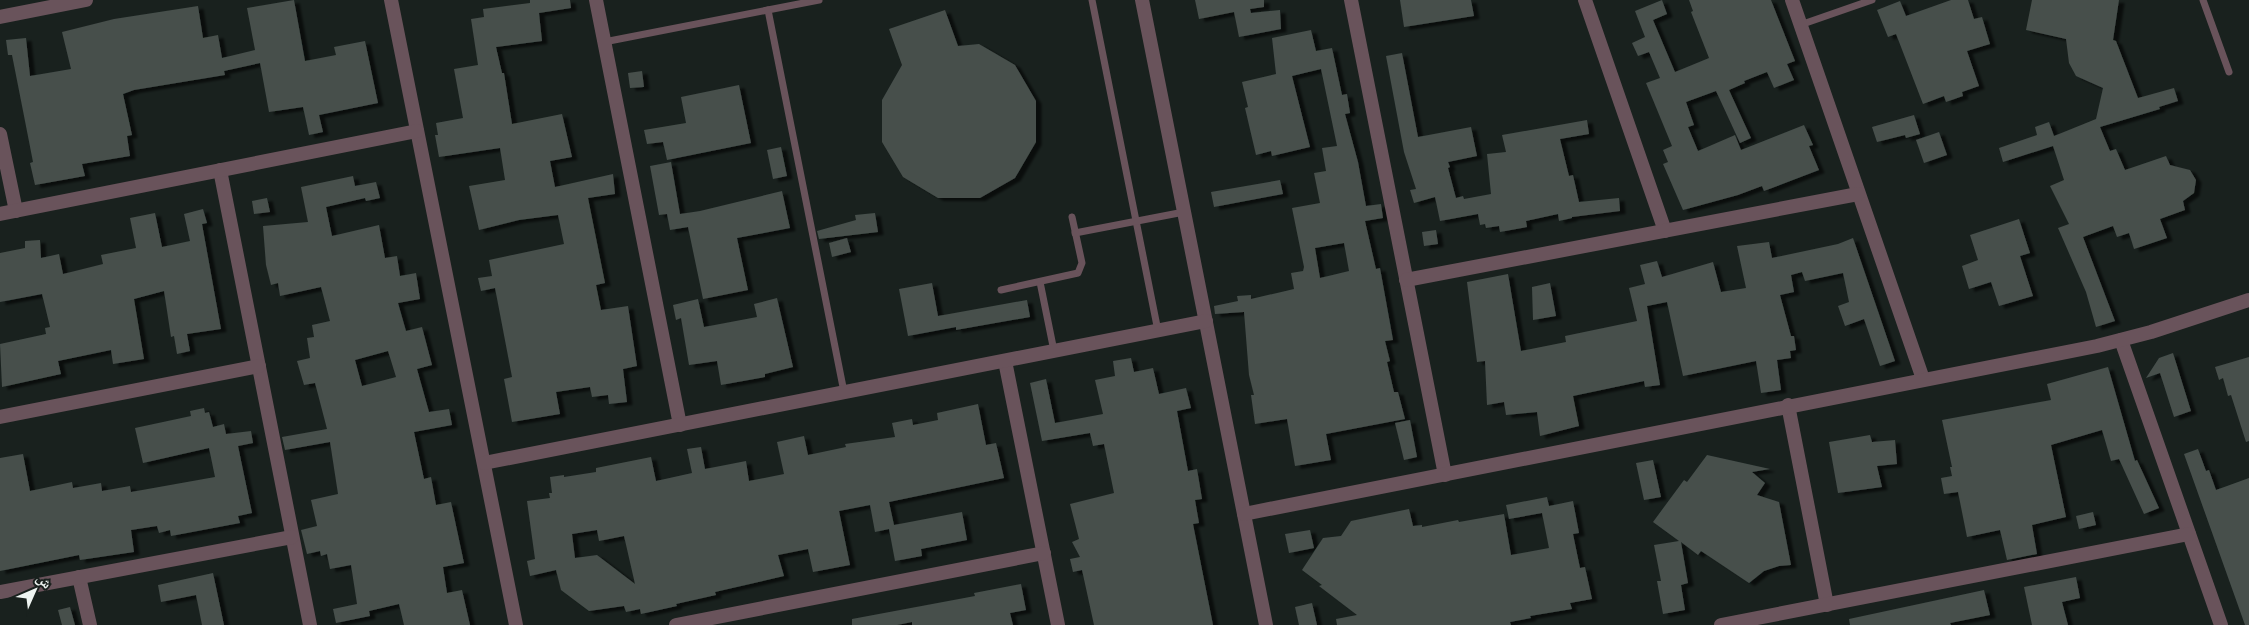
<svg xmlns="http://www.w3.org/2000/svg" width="2249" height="625" viewBox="0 0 2249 625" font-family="Lora,'Noto Naskh Arabic',serif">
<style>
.building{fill:#464f4b;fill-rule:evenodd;filter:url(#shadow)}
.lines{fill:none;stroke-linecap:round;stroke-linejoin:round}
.lane{stroke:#69535b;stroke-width:7}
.street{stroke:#69535b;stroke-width:14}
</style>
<defs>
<filter id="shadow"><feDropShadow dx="5.5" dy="3" stdDeviation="1" flood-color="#0009"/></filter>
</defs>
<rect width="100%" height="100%" fill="#19211e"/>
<g class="building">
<polygon points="294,0 305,61 336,55 334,47 365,41 378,103 319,115 323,132 309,135 303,107 269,112 260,63 224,71 225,75 134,90 123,94 132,135 127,136 130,156 82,164 85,176 35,185 30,163 33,162 25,121 12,55 8,55 6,40 26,38 30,76 71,69 62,32 114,19 198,6 203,38 218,35 222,58 255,50 247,8"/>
<polygon points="530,0 570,0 571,8 539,13 542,41 496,47 502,73 504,73 512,124 562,114 572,157 550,161 555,187 613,174 615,194 588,198 605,283 596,285 601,310 628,306 637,366 623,369 627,402 609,404 608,395 592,397 590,387 556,392 560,414 512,422 504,379 512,377 495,288 481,291 478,278 492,276 489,260 564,244 558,215 519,220 479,230 469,186 505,180 500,148 439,157 435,135 438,135 436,123 463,118 454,69 478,65 471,19 484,17 483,9 530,3"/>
<polygon points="1195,0 1264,0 1264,7 1250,9 1251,13 1280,10 1281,29 1239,37 1234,12 1199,19"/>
<polygon points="1400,0 1471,0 1474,16 1404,27"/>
<polygon points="1662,0 1667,14 1653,20 1675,72 1709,58 1691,12 1693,11 1689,0 1771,0 1795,61 1787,64 1794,80 1774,88 1767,72 1744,81 1745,83 1729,90 1751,138 1740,143 1716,91 1686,102 1694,125 1688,127 1698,151 1735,135 1741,150 1804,125 1813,145 1809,146 1819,170 1764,191 1762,186 1738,195 1683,210 1663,164 1668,162 1663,150 1672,146 1646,83 1660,78 1649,52 1638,56 1632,43 1645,37 1635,11"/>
<polygon points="1951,0 1968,0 1974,19 1982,17 1990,44 1967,51 1979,86 1962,92 1963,96 1946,102 1944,96 1923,104 1896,34 1888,37 1877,10 1900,1 1906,16"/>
<polygon points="2032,0 2119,0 2113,40 2116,41 2138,98 2174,88 2178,101 2159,107 2160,109 2100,127 2110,151 2116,149 2125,170 2166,156 2170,165 2190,170 2196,180 2194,193 2183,201 2185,210 2160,219 2167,238 2134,249 2129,233 2117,237 2113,226 2083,237 2115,321 2096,327 2086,292 2058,228 2069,224 2050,186 2064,180 2053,146 2003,162 1999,148 2037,135 2035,127 2049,122 2054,136 2096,119 2103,88 2076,76 2069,63 2066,39 2026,30"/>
<polygon points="945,10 958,46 979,44 1015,65 1036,101 1036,142 1015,178 980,198 938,198 903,177 882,142 882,100 902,65 889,29"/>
<path d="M1311,30L1316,51L1332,48L1342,95L1347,94L1350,113L1345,114L1358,162L1366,206L1381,204L1383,218L1365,221L1376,269L1380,268L1393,340L1385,341L1390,361L1387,362L1394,392H1398L1405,419L1326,434L1331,460L1295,466L1287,419L1255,424L1251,395H1254L1249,375L1244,312L1215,314L1214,306L1238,301L1237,296L1251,295V299L1294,289L1291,273L1303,271L1304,267L1292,208L1320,203L1314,173L1326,171L1322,148L1337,146L1321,69L1292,76L1310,147L1272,156L1271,151L1256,155L1245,108L1248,107L1242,82L1276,74L1272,38ZM1344,243L1349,271L1320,278L1315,248Z"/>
<polygon points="1402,53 1418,137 1471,127 1477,156 1448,162 1450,167 1448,168 1456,198 1463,196 1464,199 1491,194 1487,154 1506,152 1502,135 1587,120 1589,134 1560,139 1569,176 1573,175 1579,202 1619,198 1620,211 1572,217 1572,218 1559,221 1558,214 1526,221 1527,227 1500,232 1499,226 1486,228 1485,224 1480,225 1478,214 1440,221 1435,197 1414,203 1410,190 1416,189 1404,152 1386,56"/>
<polygon points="642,71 644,87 630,88 628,73"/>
<polygon points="739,85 751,143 667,160 663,142 647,144 644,130 686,123 681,97"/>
<polygon points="1914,115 1920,134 1906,138 1905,135 1877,142 1872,127"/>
<polygon points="1939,132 1947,155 1924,163 1916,140"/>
<polygon points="781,147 787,176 773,179 767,150"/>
<polygon points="671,162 680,214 700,211 782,191 790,228 737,238 748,290 703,299 688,227 670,230 667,214 659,215 650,166"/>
<path d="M353,176L355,186L376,182L380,198L366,201L365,198L326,207L332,236L379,225L385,258L397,256L400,276L416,273L420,299L398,303L406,331L422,327L432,365L417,369L429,412L449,409L452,425L414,432L424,479L431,477L436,505L451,502L464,563L443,567L447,593L462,590L470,625H404L399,604L369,611L370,616L336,623L333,609L357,604L351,565L330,569L327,554L321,556L320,551L307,554L301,530L317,526L311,500L338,494L330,442L285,450L282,437L327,429L315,383L304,385L297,361L310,358L307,338L314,337L312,325L330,321L321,287L280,296L278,283L271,285L266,265L263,226L308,222L301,187ZM388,351L396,377L362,386L355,360Z"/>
<polygon points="1280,180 1283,194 1214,207 1211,192"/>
<polygon points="267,198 270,212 254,214 252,201"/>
<polygon points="203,209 207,223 202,224 221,329 187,334 190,351 177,354 174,336 171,337 164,291 134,299 144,359 113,364 111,350 58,361 61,374 2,387 0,344 46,334 45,328 50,327 42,294 0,302 0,253 25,248 25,241 40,240 41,258 59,254 63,274 103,264 101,255 136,248 130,218 155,213 162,247 190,241 184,214"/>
<polygon points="875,213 878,232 819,239 817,231 856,220 855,215"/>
<polygon points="2019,219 2030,253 2020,256 2033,296 1999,306 1991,282 1969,289 1962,266 1978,260 1970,235"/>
<polygon points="1436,230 1438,244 1424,246 1422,232"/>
<polygon points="847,238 851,252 832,257 829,243"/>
<polygon points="1853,238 1895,361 1880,366 1864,319 1845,326 1838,306 1849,302 1843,273 1805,281 1802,272 1791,275 1794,292 1780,295 1791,336 1794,336 1796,350 1790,351 1791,358 1777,360 1781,390 1761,393 1756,361 1683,376 1667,302 1647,306 1660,385 1645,387 1644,381 1573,396 1579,426 1540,436 1537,412 1506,415 1504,402 1487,405 1485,361 1477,362 1467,282 1508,274 1521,351 1566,342 1565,336 1637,321 1629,288 1645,284 1640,265 1657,261 1662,277 1713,262 1721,292 1746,288 1737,246 1769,242 1772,258 1838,244"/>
<polygon points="932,283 938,316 1027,300 1030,317 956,330 956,327 908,336 899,289"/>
<polygon points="1550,283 1556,316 1533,320 1532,287"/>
<polygon points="777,298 793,367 765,374 765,377 721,385 717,361 689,365 681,318 676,320 673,305 698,299 704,327 757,317 754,304"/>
<polygon points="2173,353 2191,411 2174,417 2160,373 2146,378 2159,358"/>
<polygon points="2249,357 2249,441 2246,442 2231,395 2228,396 2223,378 2219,380 2215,367"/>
<polygon points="1131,358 1134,372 1153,368 1159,394 1186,388 1191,408 1177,411 1188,471 1197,469 1202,499 1195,500 1199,523 1193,524 1213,625 1094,625 1082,570 1073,572 1070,559 1080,557 1072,542 1079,539 1070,504 1114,493 1104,444 1093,446 1090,433 1042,441 1030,383 1046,379 1055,423 1103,414 1095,380 1115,376 1113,361"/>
<polygon points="2108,367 2135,461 2137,460 2159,508 2144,514 2119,459 2111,461 2102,430 2051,445 2066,517 2032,525 2037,554 2007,560 2000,530 1967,537 1958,492 1944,494 1941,478 1952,476 1950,467 1952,467 1942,420 2051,400 2047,384"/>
<path d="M978,404L986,445L996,443L1004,478L889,502L894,525L962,512L967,540L921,549L922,556L895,561L889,529L875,532L870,505L839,511L850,565L813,572L808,549L778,555L784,576L715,592L716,595L676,604L677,606L641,614L640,609L626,612L624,606L589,611L561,590L556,570L530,576L527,561L535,559L527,501L550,498L549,493H552L550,477L564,475V477L596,472V468L651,457L656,481L692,473L687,449L701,447L705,469L746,461L749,481L784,474L777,442L804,436L808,455L846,447L845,444L895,437L892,423L912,419L913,425L938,420L937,413ZM597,530L599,541L624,536L635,584L597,555L575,558L572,534Z"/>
<polygon points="204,408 205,413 209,412 213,427 224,424 226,434 251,431 253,443 238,446 252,513 238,516 240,523 171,536 170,530 159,533 157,526 131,530 134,552 80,560 79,555 0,571 0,458 23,454 30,491 72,482 73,488 101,483 102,491 130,486 131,492 215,477 209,448 143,463 135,428 191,416 190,411"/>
<polygon points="1410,420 1417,457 1404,460 1395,423"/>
<polygon points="1870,435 1872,442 1895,440 1897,464 1877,466 1882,487 1838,493 1829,442"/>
<polygon points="2198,449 2206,471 2209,470 2216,490 2249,478 2249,625 2245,625 2184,454"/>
<polygon points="1707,455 1770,469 1752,472 1765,483 1757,495 1779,502 1791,565 1779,566 1764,571 1749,583 1701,551 1698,555 1681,542 1688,583 1681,585 1685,610 1663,614 1657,581 1661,581 1654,545 1679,541 1653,522 1684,480 1687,482"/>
<polygon points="1653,460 1661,497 1644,500 1636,463"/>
<polygon points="1547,497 1549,506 1573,501 1579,533 1573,534 1580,568 1585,567 1592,599 1570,603 1572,609 1530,616 1531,618 1510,622 1511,625 1337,625 1336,619 1357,615 1319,586 1322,585 1302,570 1323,538 1341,536 1351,521 1409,509 1413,526 1422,525 1422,527 1458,520 1459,522 1504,514 1511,555 1549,548 1542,513 1509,519 1506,505"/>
<polygon points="2093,512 2096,525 2079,529 2076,516"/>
<polygon points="1310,530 1314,548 1289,553 1285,534"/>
<polygon points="213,573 224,625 202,625 196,595 161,602 158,585"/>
<polygon points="2076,577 2080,598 2062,602 2068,625 2032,625 2024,587"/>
<polygon points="1021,584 1026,610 1010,613 1013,625 912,625 912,622 897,625 852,625 852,619 975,596 974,593"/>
<polygon points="1984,590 1990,615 1950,623 1951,625 1850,625 1849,619"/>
<polygon points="1312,603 1317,625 1299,625 1295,607"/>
<polygon points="70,607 75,625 62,625 58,610"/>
</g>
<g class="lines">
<g class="lane">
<polyline points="1092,0 1158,331"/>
<polyline points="2203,0 2229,72"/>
<polyline points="768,10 844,392"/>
<polyline points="1800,25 1872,0"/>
<polyline points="604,42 819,0"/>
<polyline points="1075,233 1184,212"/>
<polyline points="1040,282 1054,351"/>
<polyline points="1001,290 1078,273 1082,263 1072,217"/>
</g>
<g class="street">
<polyline points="391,0 516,625"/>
<polyline points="596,0 680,425"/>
<polyline points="1142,0 1266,625"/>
<polyline points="1351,0 1445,475"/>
<polyline points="1585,0 1665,231"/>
<polyline points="1792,0 1923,379"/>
<polyline points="0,17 86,0"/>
<polyline points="0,134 16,211"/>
<polyline points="220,170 310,625"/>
<polyline points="0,214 417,131"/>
<polyline points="1406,280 1858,194"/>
<polyline points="2121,340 2221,625"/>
<polyline points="1005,361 1058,625"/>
<polyline points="1788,405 1827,605"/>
<polyline points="0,417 259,366"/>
<polyline points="484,463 1206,321"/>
<polyline points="1244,514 2097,346 2151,332 2249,300"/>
<polyline points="79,577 90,625"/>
<polyline points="0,592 292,537"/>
<polyline points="676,625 1044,553"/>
<polyline points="1721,625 2189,534"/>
</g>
</g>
<g transform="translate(35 590) rotate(45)" stroke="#19211e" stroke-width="4" paint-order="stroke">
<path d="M0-4L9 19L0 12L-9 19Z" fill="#eef4f1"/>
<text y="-8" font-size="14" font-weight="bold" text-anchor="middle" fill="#eef4f1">ش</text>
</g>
</svg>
